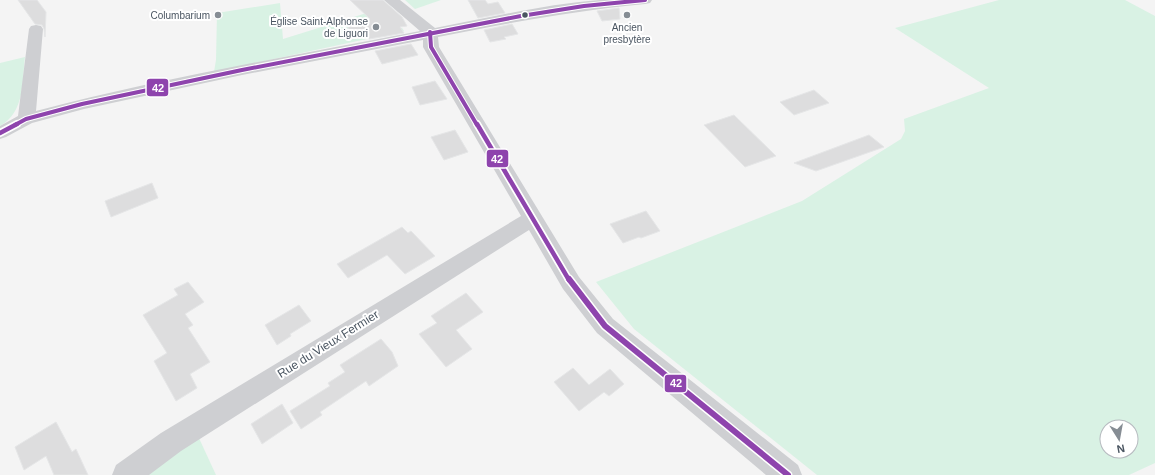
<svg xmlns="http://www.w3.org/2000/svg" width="1155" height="475" viewBox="0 0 1155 475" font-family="Arial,sans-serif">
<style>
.green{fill:#d9f2e4;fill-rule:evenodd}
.building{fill:#ddddde;stroke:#e5e6e7}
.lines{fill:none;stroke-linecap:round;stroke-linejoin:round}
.minor{fill:#cecfd2;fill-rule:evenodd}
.bus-1-far2-casing{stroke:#fff;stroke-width:6}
.bus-1-far1-casing{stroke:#fff;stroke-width:8}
.bus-1-casing{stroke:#fff;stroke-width:9}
.bus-1-far2{stroke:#8e44ad;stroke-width:4}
.bus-1-far1{stroke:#8e44ad;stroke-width:4.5}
.bus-1{stroke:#8e44ad;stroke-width:6}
.poi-dot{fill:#868d94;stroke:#fff;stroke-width:1.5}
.bus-dot{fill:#4a5561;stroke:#fff;stroke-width:1.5}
.labels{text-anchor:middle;stroke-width:4;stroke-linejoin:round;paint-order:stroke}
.far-poi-label{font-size:10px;fill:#4a5561;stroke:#fff;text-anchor:end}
.street-label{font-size:12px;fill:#4a5561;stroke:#fff}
.line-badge{stroke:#fff;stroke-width:1.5}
.badge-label{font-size:11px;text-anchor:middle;font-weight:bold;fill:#fff}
</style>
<rect width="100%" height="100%" fill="#f4f4f4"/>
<g class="green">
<polygon points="405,0 441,0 415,9"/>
<path d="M999,0H1125L1155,16V463L1129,475H817L634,329L596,282L802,201L901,139L905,131L904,119L989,88L895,28ZM1107,427H1131V451H1107Z"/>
<polygon points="280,3 283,39 389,6 395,14 347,25 348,28 344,32 346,34 351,36 353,39 402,28 404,31 214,72 216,60 217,13"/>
<path d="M25,57C22,82 25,112 0,126V63Z"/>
<polygon points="198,436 216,475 146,475"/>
</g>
<g class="building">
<polygon points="18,0 37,0 46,12 45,37 44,29 42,25 35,24"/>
<polygon points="350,0 383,0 402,17 407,26 400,27 404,33 369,39 367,36 353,39 347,25 370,19"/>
<polygon points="468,0 485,0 488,4 498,2 505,13 478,18"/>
<polygon points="619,8 620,19 602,21 597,11"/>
<polygon points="512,24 518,34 504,37 506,39 490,42 484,30"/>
<polygon points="411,44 418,55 382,64 375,51"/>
<polygon points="435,81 447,99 420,105 412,87"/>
<polygon points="814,90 829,103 794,115 780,102"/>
<polygon points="734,115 776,156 745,167 704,125"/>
<polygon points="455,130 468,152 444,160 431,137"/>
<polygon points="869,135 884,147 816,171 794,163"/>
<polygon points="152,183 158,198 111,217 105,201"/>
<polygon points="646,211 660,231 641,238 639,237 623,243 610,224"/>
<polygon points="402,227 408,233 411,231 435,256 405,274 387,255 348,278 337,264"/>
<polygon points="188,282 204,302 185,314 193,325 188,328 210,362 190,374 197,388 176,401 154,361 167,353 143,315 178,295 174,289"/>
<polygon points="466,293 483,312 456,330 472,349 446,367 419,334 437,323 431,316"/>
<polygon points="299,305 311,321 290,334 291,336 277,345 265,325"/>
<polygon points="381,339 392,352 398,366 369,386 366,381 320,412 322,415 301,429 290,411 330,386 328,383 345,372 340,365"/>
<polygon points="573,368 589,385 610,369 624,384 609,396 604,392 579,411 554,382"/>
<polygon points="282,404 293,423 262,444 251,424"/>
<polygon points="56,422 72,452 76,449 88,475 54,475 46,456 24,470 15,447"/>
</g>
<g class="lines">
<path class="minor" d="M384,0H400L435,28C489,18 545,4 600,0C617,0 635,0 652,0L650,3L645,4C574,11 508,23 438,37L439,47L579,277L613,319L798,465L802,475H766L597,333L563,289L529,230L181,451L149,475H112L116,465L161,433L521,216L423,47V40L242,75L84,109L32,123L6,137L0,139V126L18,116L29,29L31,26L36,25L41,26L43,29L36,111C162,78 292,56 420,31Z"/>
<g class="bus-1-far2-casing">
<g id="bus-1-far2">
<polyline points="430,32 431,47 477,125"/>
<polyline points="15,125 26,119 82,104 242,70 521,16 584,6 645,0"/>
</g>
</g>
<g class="bus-1-far1-casing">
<g id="bus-1-far1">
<polyline points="477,124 569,280"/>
<polyline points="0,133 17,124"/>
</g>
</g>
<g class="bus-1-casing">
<polyline id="bus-1" points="569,279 605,326 788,475"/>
</g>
<use href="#bus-1-far2" class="bus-1-far2"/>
<use href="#bus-1-far1" class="bus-1-far1"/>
<use href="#bus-1" class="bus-1"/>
</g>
<g class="poi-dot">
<circle cx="218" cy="15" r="4"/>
<circle cx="627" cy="15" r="4"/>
<circle cx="376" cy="27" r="4"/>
</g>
<circle class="bus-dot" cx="525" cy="15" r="3.5"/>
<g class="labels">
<g class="far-poi-label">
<text x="210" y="19">Columbarium</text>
<text x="368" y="25">Église Saint-Alphonse<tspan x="368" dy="12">de Liguori</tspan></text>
<text x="627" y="31" text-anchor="middle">Ancien<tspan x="627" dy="12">presbytère</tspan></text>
</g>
<g class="street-label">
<text transform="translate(328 344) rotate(-32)" y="4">Rue du Vieux Fermier</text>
</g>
</g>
<g class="line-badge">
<rect x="146" y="78" width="23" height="19" rx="4" fill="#8e44ad"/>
<rect x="486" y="149" width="23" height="19" rx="4" fill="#8e44ad"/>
<rect x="664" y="374" width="23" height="19" rx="4" fill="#8e44ad"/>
</g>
<g class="badge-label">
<text x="158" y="92">42</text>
<text x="497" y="163">42</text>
<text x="676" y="387">42</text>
</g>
<g transform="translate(1119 439) rotate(169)"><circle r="19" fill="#ffffff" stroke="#b7bbc0"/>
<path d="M0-3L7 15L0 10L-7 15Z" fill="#868d94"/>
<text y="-6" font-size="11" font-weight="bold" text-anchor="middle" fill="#4a5561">N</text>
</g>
</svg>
